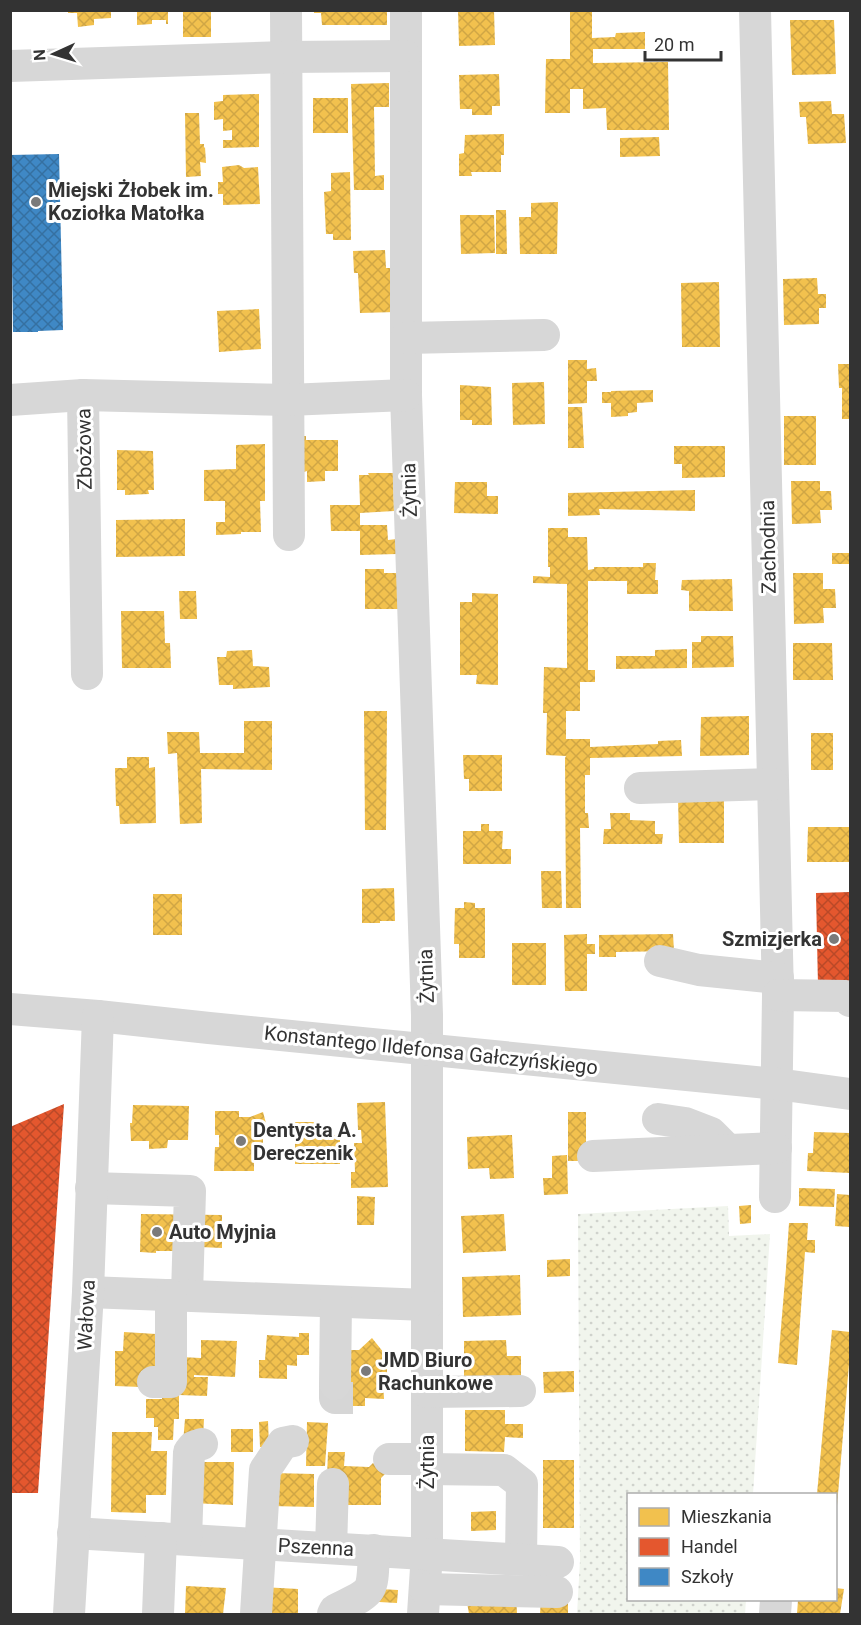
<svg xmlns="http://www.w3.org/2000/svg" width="861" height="1625" viewBox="0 0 861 1625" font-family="Roboto,sans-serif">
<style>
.grass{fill:url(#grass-dots)}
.homes{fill:url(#homes-cross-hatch)}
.shops{fill:url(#shops-cross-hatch)}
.schools{fill:url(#schools-cross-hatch)}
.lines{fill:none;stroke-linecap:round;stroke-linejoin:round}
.minor-tunnel{stroke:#d6d6d6;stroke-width:32;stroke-dasharray:32 16;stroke-linecap:butt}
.minor{stroke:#d7d7d7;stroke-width:32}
.poi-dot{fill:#7a7a7a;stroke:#fff;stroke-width:2}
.labels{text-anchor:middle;stroke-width:6;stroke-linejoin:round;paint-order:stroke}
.poi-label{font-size:20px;font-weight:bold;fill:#333;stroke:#fff;text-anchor:start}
.street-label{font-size:20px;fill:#333;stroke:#fff}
</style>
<defs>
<pattern id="grass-dots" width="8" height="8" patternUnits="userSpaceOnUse" patternTransform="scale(1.5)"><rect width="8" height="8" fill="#f1f5ed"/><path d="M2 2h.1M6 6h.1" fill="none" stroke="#cfd2cc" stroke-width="1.8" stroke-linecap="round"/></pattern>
<pattern id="homes-cross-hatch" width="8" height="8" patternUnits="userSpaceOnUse" patternTransform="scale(1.5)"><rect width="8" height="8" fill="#f2c14e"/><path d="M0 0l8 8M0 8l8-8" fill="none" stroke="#d0a645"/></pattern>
<pattern id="shops-cross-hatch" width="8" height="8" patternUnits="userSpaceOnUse" patternTransform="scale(1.5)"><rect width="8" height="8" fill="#e4572e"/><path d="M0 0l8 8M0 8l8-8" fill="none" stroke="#b94928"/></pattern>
<pattern id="schools-cross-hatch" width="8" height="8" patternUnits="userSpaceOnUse" patternTransform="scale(1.5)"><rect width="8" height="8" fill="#3f88c5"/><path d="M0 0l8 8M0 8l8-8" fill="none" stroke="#3570a1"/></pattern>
</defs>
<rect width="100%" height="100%" fill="#fff"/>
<polygon class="grass" points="728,1206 729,1236 770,1234 753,1494 628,1494 628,1600 746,1600 745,1614 577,1614 580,1561 578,1214"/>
<g class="homes">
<polygon points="68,10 111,10 111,18 94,19 94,25 78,27 77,13 68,13"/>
<polygon points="137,10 168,10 168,24 166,24 166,20 152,20 152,24 137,25"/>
<rect x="183" y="10" width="28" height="27"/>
<polygon points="314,10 387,10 387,25 322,25 321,13 314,13"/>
<polygon points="458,10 494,10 495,45 459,46"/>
<polygon points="570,10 592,10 592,38 615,37 616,33 645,32 645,49 593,49 593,63 668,62 669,130 607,130 606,108 583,109 583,89 570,89 570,113 545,113 546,59 570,59"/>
<polygon points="790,20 834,20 836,74 792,75"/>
<polygon points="499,74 500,106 492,106 492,115 472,115 472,109 460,109 459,75"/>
<polygon points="389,83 389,107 374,107 375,176 384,175 384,190 354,190 351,84"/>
<polygon points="259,94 259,147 223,148 223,140 232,140 232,130 223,131 223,119 214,120 214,102 223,101 223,95"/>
<rect x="313" y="98" width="35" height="35"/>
<polygon points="831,101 832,114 844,114 846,143 808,144 806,117 800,117 799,102"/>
<polygon points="185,113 199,113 200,144 204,144 204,148 205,147 206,163 200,162 201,176 186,177"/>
<polygon points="504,134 504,155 501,155 501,172 471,172 472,176 459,176 459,154 464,153 465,135"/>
<polygon points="659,137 660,156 620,157 620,138"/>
<polygon points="239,165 244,168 258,167 260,204 223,205 223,194 218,194 218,182 223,182 222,167"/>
<polygon points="350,172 351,240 333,240 333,234 326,234 324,192 331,191 331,173"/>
<polygon points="558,202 557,254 520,254 519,217 531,217 531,203"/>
<polygon points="496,210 506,210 507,254 496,254"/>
<polygon points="460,215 494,215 495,253 461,254"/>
<polygon points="385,250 386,268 394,268 396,312 360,313 358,273 354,273 353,251"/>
<polygon points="817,278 818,294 826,294 826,308 819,308 819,324 784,325 783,279"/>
<polygon points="719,282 720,347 682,347 681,283"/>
<polygon points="259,309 261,349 219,352 217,311"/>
<polygon points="568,360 587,360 587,369 596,368 597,381 587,381 587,403 568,404"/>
<polygon points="838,364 850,364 850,419 842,419 842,388 839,388"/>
<polygon points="544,382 545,424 513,425 512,383"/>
<polygon points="460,385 491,387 492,425 472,425 472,420 460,420"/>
<polygon points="653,390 653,402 637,403 637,412 628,413 628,416 611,417 611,403 602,403 602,392 611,392 611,391"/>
<polygon points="568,407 582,407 584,448 568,448"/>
<rect x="784" y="416" width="32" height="49"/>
<polygon points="303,436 306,436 306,440 338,440 338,471 325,471 325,481 307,482 307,471 304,472"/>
<polygon points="265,444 265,501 260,501 261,532 241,532 241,534 216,535 216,522 225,522 225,501 204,501 204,470 236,469 236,445"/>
<polygon points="674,446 725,446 725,477 682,478 682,464 674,464"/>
<polygon points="117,450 153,451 154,490 148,490 149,494 125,495 125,490 117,490"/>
<polygon points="368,473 393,473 394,511 360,513 360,525 387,525 388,540 397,539 397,554 360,555 360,531 331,531 330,505 360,505 359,475 369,475"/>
<polygon points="791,481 820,481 820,491 831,491 832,510 820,510 821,523 792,524"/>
<polygon points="455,482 487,482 487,496 498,496 498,514 454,513"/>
<polygon points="695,490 695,511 599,509 600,515 568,516 568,493"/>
<polygon points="185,519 185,556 116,557 116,520"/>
<polygon points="548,528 568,528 568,537 587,537 588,570 594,569 594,567 643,567 643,563 656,563 655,580 658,580 658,594 627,594 627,581 588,581 588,670 595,670 595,682 580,682 580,711 566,711 566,739 590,739 590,747 658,744 658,741 681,740 682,756 590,758 590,775 585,775 585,813 588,813 589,828 580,828 581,908 566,908 565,758 566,756 546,755 547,713 543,713 544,667 567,668 567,584 533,583 533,576 550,577 550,567 548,567"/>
<rect x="832" y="553" width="18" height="11"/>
<polygon points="365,569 384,569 384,573 398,573 399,609 365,609"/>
<polygon points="793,573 823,573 823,589 835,589 836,608 823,608 824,623 794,624"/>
<polygon points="732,579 733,611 689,611 689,591 681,590 682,580"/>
<polygon points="179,591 196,591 197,619 180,619"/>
<polygon points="472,593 498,594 498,685 476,684 477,675 460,675 460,602 472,602"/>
<polygon points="121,611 164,611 165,643 170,643 171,668 122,668"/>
<polygon points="701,636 733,636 734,667 692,668 692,642 701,642"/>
<polygon points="793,643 832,643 833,680 793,680"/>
<polygon points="687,649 687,668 616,669 616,656 655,656 655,650"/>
<polygon points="252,650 253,666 269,667 270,687 233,689 233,685 219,685 217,657 226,657 227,651"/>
<polygon points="364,711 387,711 386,830 365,830"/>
<polygon points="749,716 749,755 700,756 701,717"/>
<polygon points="244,721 272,721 272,770 201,769 202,823 180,824 177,753 168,754 167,732 199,732 200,753 244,753"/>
<rect x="811" y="733" width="22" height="37"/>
<polygon points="463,755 502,755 502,791 469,791 469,779 464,779"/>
<polygon points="127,757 149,757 149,768 155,767 156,823 120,824 119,806 116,806 115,768 127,768"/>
<polygon points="678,797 724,797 724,843 679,843"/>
<polygon points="610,813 630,813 630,820 655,821 655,834 663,834 662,844 603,844 604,829 611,829"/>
<polygon points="481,824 489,824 489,831 503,831 502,849 511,849 511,864 463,864 463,831 481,831"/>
<polygon points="808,827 850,827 850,862 807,862"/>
<polygon points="541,871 561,871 562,908 542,908"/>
<polygon points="394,888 395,921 380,921 380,923 362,923 362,889"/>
<rect x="153" y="894" width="29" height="41"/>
<polygon points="464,902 475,903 475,908 485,908 485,958 459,958 459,944 454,944 455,908 464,908"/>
<polygon points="587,934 587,944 595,944 595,954 587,954 587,991 565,991 564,935"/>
<polygon points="673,934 674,951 616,952 616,957 599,957 599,935"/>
<rect x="512" y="943" width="34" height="42"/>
<polygon points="385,1102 388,1187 351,1188 351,1172 355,1172 354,1143 362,1143 361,1130 358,1130 357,1103"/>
<polygon points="133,1105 189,1106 188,1140 168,1140 167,1148 149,1149 149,1141 131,1141 130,1123 132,1123"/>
<polygon points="215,1111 239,1111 239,1117 250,1117 263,1112 267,1127 263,1128 263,1153 254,1153 254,1171 214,1171 215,1147 219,1147 219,1135 215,1135"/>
<rect x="568" y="1112" width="18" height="49"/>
<polygon points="295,1122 320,1122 320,1135 340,1135 340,1164 295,1164"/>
<polygon points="814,1132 850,1133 850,1173 807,1171 808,1153 813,1153"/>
<polygon points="512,1135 514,1178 490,1179 489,1168 468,1169 467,1137"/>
<polygon points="567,1155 568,1194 544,1195 543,1178 552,1178 552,1156"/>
<polygon points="799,1188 835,1189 834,1207 799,1206"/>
<polygon points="837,1194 850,1195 850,1227 835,1226"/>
<polygon points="357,1196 375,1197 374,1225 357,1225"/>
<polygon points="751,1205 751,1223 740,1224 739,1206"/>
<polygon points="141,1214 222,1215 222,1248 200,1247 174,1251 156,1251 156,1253 140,1252"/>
<polygon points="504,1214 506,1251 463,1253 461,1216"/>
<polygon points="789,1223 808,1223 807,1240 815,1240 815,1253 805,1252 797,1365 778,1363 786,1268"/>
<polygon points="570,1259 570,1276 547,1277 547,1260"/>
<polygon points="520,1275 521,1315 463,1317 462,1277"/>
<polygon points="832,1330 850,1332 850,1352 837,1506 836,1506 836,1494 817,1494"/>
<polygon points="124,1332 156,1334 155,1372 141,1371 141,1387 115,1386 115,1351 123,1351"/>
<polygon points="299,1333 309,1333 309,1355 297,1355 297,1366 287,1365 287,1379 259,1378 259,1360 265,1360 267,1335 299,1337"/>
<polygon points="372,1338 384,1353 384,1364 387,1367 387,1375 383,1379 384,1399 365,1398 365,1406 345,1406 345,1350 359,1350"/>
<polygon points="201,1340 237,1341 235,1377 194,1375 194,1377 208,1377 207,1396 179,1395 179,1419 174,1419 173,1440 158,1440 158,1427 154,1427 154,1418 146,1418 146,1399 162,1399 162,1392 180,1357 201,1358"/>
<polygon points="506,1340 507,1356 521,1356 521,1380 464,1385 464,1341"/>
<polygon points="574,1371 574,1392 544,1393 543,1372"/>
<polygon points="465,1410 505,1410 505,1424 523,1424 523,1438 505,1437 504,1452 465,1451"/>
<polygon points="185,1419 204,1419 203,1438 183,1443"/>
<polygon points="268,1421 269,1447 260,1447 259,1422"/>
<polygon points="307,1422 328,1423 325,1466 306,1466"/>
<rect x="231" y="1429" width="22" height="23"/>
<polygon points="112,1432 152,1432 151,1451 167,1451 166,1495 146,1495 146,1513 111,1512"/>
<polygon points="328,1452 345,1452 344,1466 369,1467 373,1463 385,1474 381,1478 381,1505 347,1505 327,1477"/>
<rect x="543" y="1460" width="31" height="68"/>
<polygon points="192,1462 234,1462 233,1505 192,1503"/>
<polygon points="272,1473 314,1474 314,1507 271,1506"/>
<polygon points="496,1511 496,1530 471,1531 471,1512"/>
<polygon points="186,1586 226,1588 223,1614 185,1614"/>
<polygon points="262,1587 298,1589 298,1614 262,1614"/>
<polygon points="836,1588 844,1589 840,1614 797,1614 798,1600 836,1600"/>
<polygon points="379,1589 398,1590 397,1603 379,1602"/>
<polygon points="516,1594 517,1614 469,1614 466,1596"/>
<polygon points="541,1598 568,1598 568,1614 540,1614"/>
</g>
<g class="shops">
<polygon points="850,892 850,986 818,986 816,893"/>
<polygon points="64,1104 38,1493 10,1493 10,1127"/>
</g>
<polygon class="schools" points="59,154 63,330 38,331 38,332 13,332 12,264 10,264 10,247 12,247 10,155"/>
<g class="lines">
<polyline class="minor-tunnel" points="335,1384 335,1398 357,1398"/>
<g class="minor">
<polyline points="286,10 289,535"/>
<polyline points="406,10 406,395 427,1015 427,1553 423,1614"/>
<polyline points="755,10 778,995 775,1197"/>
<polyline points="10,66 286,57 405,56"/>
<polyline points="406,338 544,335"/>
<polyline points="83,395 87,674"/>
<polyline points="10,400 83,395 288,400 406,395"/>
<polyline points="640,788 773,784"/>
<polyline points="660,961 699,970 778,978"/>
<polyline points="778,995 846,996 850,1001"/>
<polyline points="10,1009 98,1016 209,1028 777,1084 850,1094"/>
<polyline points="658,1119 685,1123 711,1133 728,1150"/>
<polyline points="593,1156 776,1148"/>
<polyline points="91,1188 190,1191 187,1295"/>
<polyline points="88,1292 427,1305"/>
<polyline points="153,1382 171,1382 171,1295"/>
<polyline points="335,1384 336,1302"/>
<polyline points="427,1392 520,1391"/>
<polyline points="389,1459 427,1459"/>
<polyline points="427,1469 504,1470 522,1484 521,1559"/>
<polyline points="73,1533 558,1562"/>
<polyline points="186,1539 189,1452 193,1447 202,1444"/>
<polyline points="331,1548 333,1484"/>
<polyline points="425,1589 557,1592"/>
<polyline points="69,1614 88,1292 98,1016"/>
<polyline points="158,1614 161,1538"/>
<polyline points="256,1614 265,1470 283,1443 293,1441"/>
<path d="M333,1614L335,1610C375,1590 372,1596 374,1550"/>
<polyline points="775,1614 776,1600"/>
</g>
</g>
<g class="poi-dot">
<circle cx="36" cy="202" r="6"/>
<circle cx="834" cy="939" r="6"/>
<circle cx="241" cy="1141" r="6"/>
<circle cx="157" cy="1232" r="6"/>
<circle cx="366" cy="1371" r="6"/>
</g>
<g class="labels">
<g class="poi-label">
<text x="48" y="197">Miejski Żłobek im.<tspan x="48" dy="23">Koziołka Matołka</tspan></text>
<text x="822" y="946" text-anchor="end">Szmizjerka</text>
<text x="253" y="1137">Dentysta A.<tspan x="253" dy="23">Dereczenik</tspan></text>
<text x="169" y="1239">Auto Myjnia</text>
<text x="378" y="1367">JMD Biuro<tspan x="378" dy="23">Rachunkowe</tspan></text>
</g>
<g class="street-label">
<text transform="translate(84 449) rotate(-91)" y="7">Zbożowa</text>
<text transform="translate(409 490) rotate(-92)" y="7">Żytnia</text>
<text transform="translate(768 547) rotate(-91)" y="7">Zachodnia</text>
<text transform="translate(426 976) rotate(-92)" y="7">Żytnia</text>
<text transform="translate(431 1050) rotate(6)" y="7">Konstantego Ildefonsa Gałczyńskiego</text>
<text transform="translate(86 1315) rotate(-87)" y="7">Wałowa</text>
<text transform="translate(427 1462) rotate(-90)" y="7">Żytnia</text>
<text transform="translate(316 1547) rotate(3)" y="7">Pszenna</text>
</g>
</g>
<rect width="861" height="1625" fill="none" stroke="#333333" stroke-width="24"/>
<rect x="627" y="1493" width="210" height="108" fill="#ffffff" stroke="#adadad" stroke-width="1.5"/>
<rect x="639" y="1508" width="30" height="18" fill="#f2c14e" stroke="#adadad" stroke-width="1.5"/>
<text x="681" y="1523" font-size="18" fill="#333333">Mieszkania</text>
<rect x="639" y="1538" width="30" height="18" fill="#e4572e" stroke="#adadad" stroke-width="1.5"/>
<text x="681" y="1553" font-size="18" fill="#333333">Handel</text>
<rect x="639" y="1568" width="30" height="18" fill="#3f88c5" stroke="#adadad" stroke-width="1.5"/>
<text x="681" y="1583" font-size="18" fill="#333333">Szkoły</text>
<g transform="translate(54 54) rotate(266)" stroke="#ffffff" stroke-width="4.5" paint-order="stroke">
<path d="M0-4.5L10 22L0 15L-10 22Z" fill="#333333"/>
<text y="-9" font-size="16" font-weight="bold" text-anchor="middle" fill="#333333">N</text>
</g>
<path d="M645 51v9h76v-9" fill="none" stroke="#333333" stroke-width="3"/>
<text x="654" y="51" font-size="18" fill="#333333" stroke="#ffffff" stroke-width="4.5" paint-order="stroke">20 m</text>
</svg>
